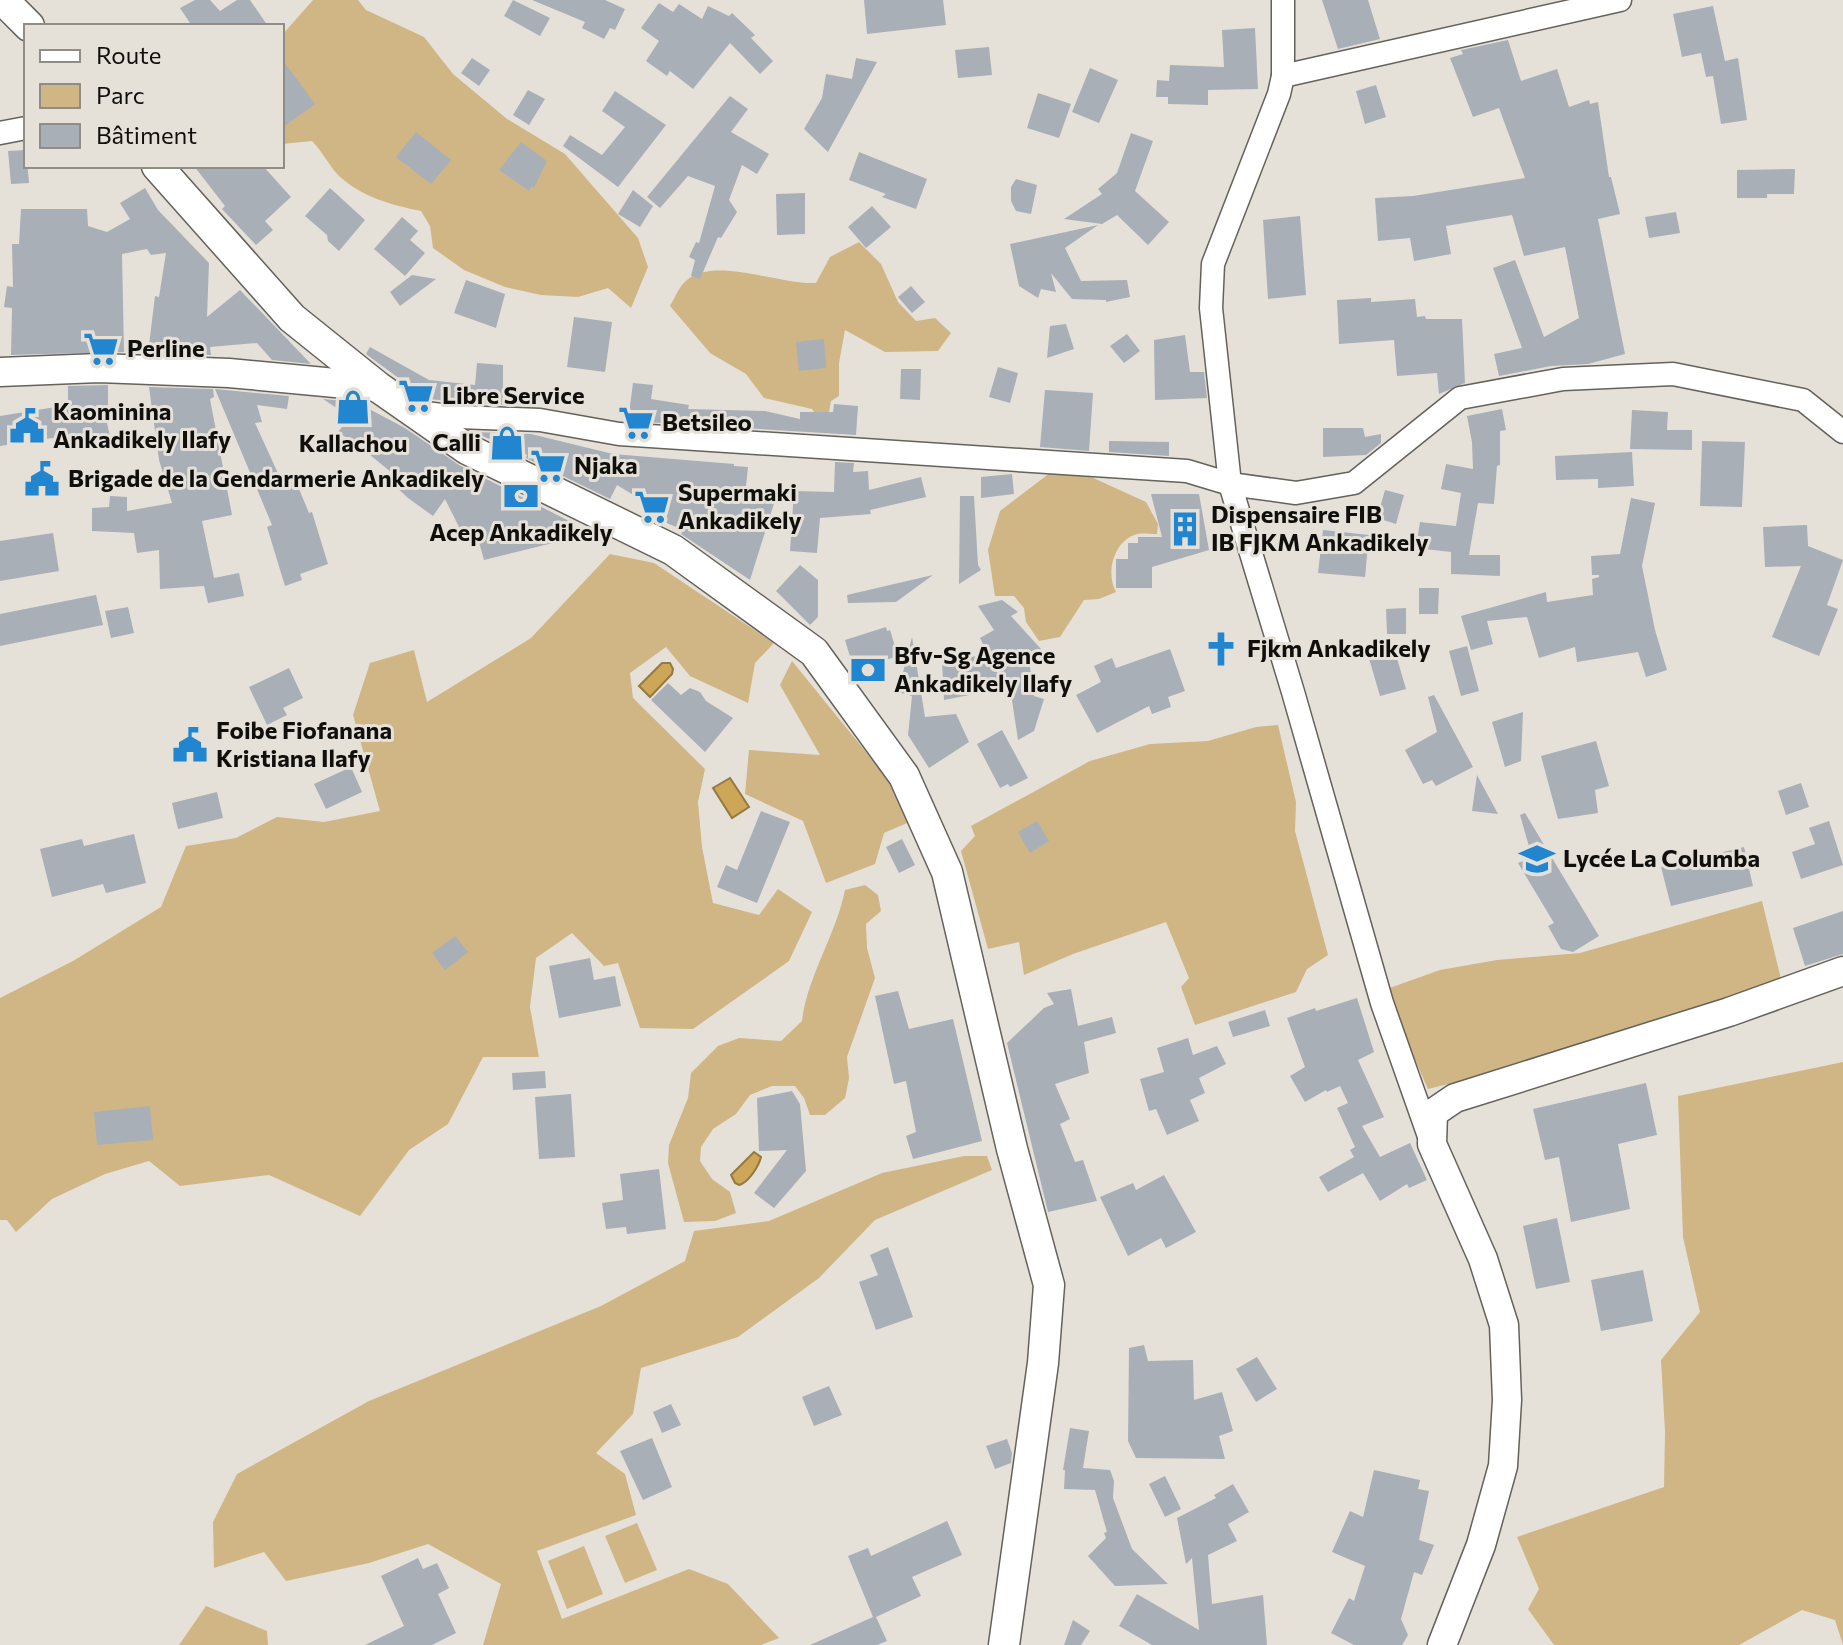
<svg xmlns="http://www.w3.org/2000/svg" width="1843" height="1645" viewBox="0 0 1843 1645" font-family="Commissioner,sans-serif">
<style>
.green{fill:#d0b684}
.water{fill:#cda657;stroke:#947940;stroke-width:2}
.building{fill:#a9afb6}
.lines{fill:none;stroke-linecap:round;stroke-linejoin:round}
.minor-casing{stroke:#65615b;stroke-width:25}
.tertiary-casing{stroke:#65615b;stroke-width:31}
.secondary-casing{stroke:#65615b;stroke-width:33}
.minor{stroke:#fff;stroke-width:22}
.tertiary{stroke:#fff;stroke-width:28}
.secondary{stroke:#fff;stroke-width:30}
.labels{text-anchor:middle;stroke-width:6;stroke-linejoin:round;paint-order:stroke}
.poi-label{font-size:24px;font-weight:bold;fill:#100f0c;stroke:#e5e1d9;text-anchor:start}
</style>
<rect width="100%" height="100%" fill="#e5e1d9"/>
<g class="green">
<path d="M313,0H358L366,10L424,37L453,74L507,119L565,154L638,238L648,267L631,308L608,288L578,297L541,295L505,287L464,270L433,248L430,226L421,211C391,205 362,197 339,176C330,167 322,151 312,141L282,144V35Z"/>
<path d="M859,242L881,264L898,302L916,321L935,318L951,333L938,351L885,352L845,330L839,363V396L831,401L826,429L812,409L764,398L746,374L710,353L670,306C675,298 679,286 687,280C715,256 779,285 816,283L830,257Z"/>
<path d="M1055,469L1078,471L1146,502L1158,524L1157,534C1151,534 1143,533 1138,534C1114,539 1105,573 1116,592L1099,599L1084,600L1060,637L1039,641L1026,622L1024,608L1014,596H995L988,550L1000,511Z"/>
<polygon points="610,554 654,563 774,643 755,663 748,703 690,676 666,647 630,673 633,698 705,769 698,802 702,847 713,903 759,915 778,889 812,912 789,961 693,1029 640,1028 618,963 604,966 572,933 536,958 530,1007 539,1057 483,1057 448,1124 409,1150 360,1216 269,1175 180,1186 149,1161 105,1174 52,1199 16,1232 7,1220 0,1220 0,998 73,961 161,907 186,846 236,838 277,817 324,822 380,811 353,715 370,663 414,650 427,702 531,638"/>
<polygon points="792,661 879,768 914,820 884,833 875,864 826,883 803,821 745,794 749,750 820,755 780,685"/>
<polygon points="1278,725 1296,802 1295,831 1328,955 1307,969 1296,992 1195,1025 1181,987 1189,978 1166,922 1073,954 1024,975 1019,942 988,949 961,851 975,836 971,826 1090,761 1150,744 1208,741 1256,727"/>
<path d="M865,885L878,895L881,911L866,924L867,948L875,978L847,1057L849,1078L845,1098L825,1115H810L804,1098L795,1086H772L750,1095L736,1114L713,1129L701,1147L700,1161L712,1179L730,1192L736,1213L715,1221L684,1222L668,1163L669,1145L688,1098L691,1073L718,1046L739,1038L781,1041L802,1021C807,977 836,935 845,890Z"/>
<polygon points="1762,901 1781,979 1529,1064 1428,1089 1384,990 1440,970 1497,960 1580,953"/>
<polygon points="1843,1062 1843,1645 1835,1620 1802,1610 1739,1645 1554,1645 1528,1609 1539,1589 1517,1537 1664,1487 1665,1432 1661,1360 1700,1312 1683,1237 1678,1096"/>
<polygon points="964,1156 987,1156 992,1170 875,1220 819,1278 738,1337 641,1368 633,1414 596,1453 625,1474 636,1515 537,1551 562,1619 689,1569 728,1584 779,1638 761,1645 483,1645 501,1584 428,1544 369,1563 286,1581 264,1552 214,1568 213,1522 237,1474 369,1401 601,1306 685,1261 694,1231 769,1221 882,1173"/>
<polygon points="637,1523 657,1570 625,1583 605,1536"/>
<polygon points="584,1546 603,1594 567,1609 548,1561"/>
<polygon points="206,1606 267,1631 268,1645 179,1645"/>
</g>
<g class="water">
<polygon points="662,663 670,663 673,669 672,674 650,697 639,686"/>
<polygon points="730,778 749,807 732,818 713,788"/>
<path d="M754,1152L761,1157C759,1166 748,1183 739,1185L735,1183L731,1175Z"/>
</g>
<g class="building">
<polygon points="195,0 210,0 220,11 237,0 250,0 268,26 192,26 180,8"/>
<polygon points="513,0 550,18 540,36 504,16"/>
<polygon points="532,0 605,0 625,9 615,30 610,28 604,39 582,28 585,22"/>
<polygon points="864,0 943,0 946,25 867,34"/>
<polygon points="1322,0 1368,0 1380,39 1338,49"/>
<polygon points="659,3 673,12 679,4 702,19 708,6 729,16 732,13 755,35 751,38 773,61 760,74 730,43 693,89 670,71 667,76 646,61 659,41 641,28"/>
<polygon points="1713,6 1725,61 1738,58 1747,120 1721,124 1713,76 1706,77 1701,53 1682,57 1673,14"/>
<polygon points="1255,28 1258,89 1208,90 1208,105 1168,104 1168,97 1156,97 1157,80 1169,81 1170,65 1224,67 1222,30"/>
<polygon points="1508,40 1521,81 1557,69 1569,107 1589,100 1590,104 1598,102 1609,177 1611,177 1620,214 1598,219 1625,354 1588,364 1551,366 1499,376 1494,354 1522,348 1493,268 1515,260 1544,337 1579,318 1565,247 1524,256 1512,215 1446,226 1451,254 1414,261 1410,238 1378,241 1375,198 1413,196 1525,178 1499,108 1473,117 1450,58 1463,54 1461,50"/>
<polygon points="989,47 992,75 958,78 955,50"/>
<polygon points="472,58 490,70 479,86 461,73"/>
<polygon points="856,58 877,62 828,152 804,129 822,98 826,74 852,79"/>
<polygon points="282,59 315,104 282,128"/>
<polygon points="1090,68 1118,80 1099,123 1072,112"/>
<polygon points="1376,85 1386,117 1365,124 1356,91"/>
<polygon points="528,90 545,99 529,125 513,115"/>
<polygon points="615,91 666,125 618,187 563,146 570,135 602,155 625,127 602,111"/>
<polygon points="1038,93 1071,104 1059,138 1027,128"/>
<polygon points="730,96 748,109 731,132 769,154 757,174 742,165 729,200 737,212 721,238 718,237 700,279 691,276 695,260 689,257 696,242 699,243 715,186 688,176 660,208 647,197"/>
<polygon points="416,132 451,160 431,184 396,157"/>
<polygon points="1131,133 1153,141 1135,191 1169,222 1148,245 1117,215 1102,224 1064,219 1102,194 1098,189 1117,173"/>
<polygon points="521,142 547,161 534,188 532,186 529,191 499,170"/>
<polygon points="26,150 29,183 11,184 8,151"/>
<polygon points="859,152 927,179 916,209 882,197 886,194 849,180"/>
<polygon points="194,166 263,166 291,197 265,221 273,230 256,245 222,209 225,206"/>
<polygon points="1795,169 1794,194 1767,194 1767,198 1737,198 1737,170"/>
<polygon points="1016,179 1037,185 1031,214 1016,211 1011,201 1011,187"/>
<polygon points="145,188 158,210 209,263 207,317 240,290 311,364 272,360 257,343 210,347 211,355 148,353 155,296 159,297 166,253 151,255 147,249 122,254 124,352 11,355 12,308 4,307 7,286 13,287 12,244 19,244 21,209 87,209 88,226 107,232 130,219 120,203"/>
<polygon points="330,188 365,220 339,251 328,241 327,235 305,216"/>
<polygon points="633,190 653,206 640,227 618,214"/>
<polygon points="805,193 805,234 777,235 776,194"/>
<polygon points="872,206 891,227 866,248 848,227"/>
<polygon points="1676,212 1680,233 1649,238 1645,217"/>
<polygon points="1300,216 1306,295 1268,299 1263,220"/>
<polygon points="402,217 418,231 410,240 425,253 405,276 374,249"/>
<polygon points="1098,225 1065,248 1081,281 1127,280 1130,297 1106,302 1106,300 1072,299 1051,273 1056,292 1041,289 1038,298 1019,286 1010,244"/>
<polygon points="412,275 436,279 400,306 390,292"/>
<polygon points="466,280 505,294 496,328 454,313"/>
<polygon points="911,286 925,302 912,313 898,297"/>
<polygon points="1371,298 1371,302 1415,299 1417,317 1425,316 1426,319 1462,319 1465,383 1439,394 1437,373 1397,376 1394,340 1339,344 1337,300"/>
<polygon points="574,317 612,322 605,372 567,367"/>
<polygon points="1066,324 1074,349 1047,358 1050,326"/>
<polygon points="1127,334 1140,351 1124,363 1110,346"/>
<polygon points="1185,335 1190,372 1204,372 1207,398 1155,400 1154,340"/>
<polygon points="824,339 826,368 799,371 796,342"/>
<polygon points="370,347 429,380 475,385 477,363 503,365 503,405 427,399 366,354"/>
<polygon points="998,367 1018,373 1010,403 989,397"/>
<polygon points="901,369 921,369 920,400 900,399"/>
<polygon points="633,383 653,385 651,399 689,405 688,409 765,411 800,419 800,412 833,412 834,404 858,406 856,435 628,421"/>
<polygon points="108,385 108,413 105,414 111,441 75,449 72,435 0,446 0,416 68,405 68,386"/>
<polygon points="149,387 213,389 214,397 210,399 232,515 202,521 214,578 239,573 244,596 208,603 204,586 160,589 159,550 137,553 134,533 92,531 92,508 109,507 110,496 127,497 127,511 172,503 159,460"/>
<polygon points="215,389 289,396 287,409 257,405 262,422 255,423 282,482 294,477 309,513 312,512 328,564 300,574 302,580 285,586 267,527 272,525"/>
<polygon points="1045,390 1093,393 1089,451 1040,447"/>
<polygon points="323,399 356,402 405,428 459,465 569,521 557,542 484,560 476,531 464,537 445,499 433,516 408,498 393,484 398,478 363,449 338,432 350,417"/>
<polygon points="1502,409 1506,430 1500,431 1500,465 1497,466 1494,504 1478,503 1469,555 1500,555 1500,576 1451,574 1451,552 1416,548 1420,522 1456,526 1461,493 1441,489 1446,464 1473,469 1472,442 1467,416"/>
<polygon points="1632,410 1668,412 1667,430 1692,430 1692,450 1630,449"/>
<polygon points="1323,428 1363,428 1365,437 1381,434 1381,443 1366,455 1323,457"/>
<polygon points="473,432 531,434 613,454 734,464 734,466 748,467 746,486 776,497 750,580 681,534 683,530 648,515 653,507 617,485 610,499 526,458 527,455"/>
<polygon points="1109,441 1169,442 1169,456 1109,452"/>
<polygon points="1702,441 1745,442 1742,507 1700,506"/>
<polygon points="1632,452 1634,486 1598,488 1598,479 1556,480 1555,456"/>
<polygon points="835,462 854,463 853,472 868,471 869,490 921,477 926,497 870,510 871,514 820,518 817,553 790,551 794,491 834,492"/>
<polygon points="1012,474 1014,494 981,498 981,477"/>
<polygon points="1385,490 1404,495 1396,524 1377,518"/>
<polygon points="1151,494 1199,494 1209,550 1152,567 1152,588 1116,588 1116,559 1128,559 1128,543 1138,543 1138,537 1162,537"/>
<polygon points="960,496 974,496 978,565 981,570 959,584"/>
<polygon points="1631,498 1655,503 1642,566 1655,630 1667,670 1646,677 1638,652 1577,662 1575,647 1539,658 1527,617 1487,621 1493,644 1471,650 1461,616 1546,592 1547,602 1593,595 1592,579 1599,577 1599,575 1592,575 1591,556 1620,554"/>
<polygon points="1807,525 1808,546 1843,560 1827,605 1838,609 1819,656 1772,637 1801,566 1765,567 1763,527"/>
<polygon points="1323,530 1369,535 1365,577 1318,573"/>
<polygon points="53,533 59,571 0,581 0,541"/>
<polygon points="800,565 818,580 818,617 810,625 776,591"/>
<polygon points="933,575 896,602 848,603 847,595"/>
<polygon points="1419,588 1439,588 1438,614 1419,614"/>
<polygon points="96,595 103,625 0,646 0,614"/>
<polygon points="1002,600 1018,612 1011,616 1041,649 1029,660 1034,696 1044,699 1034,731 1018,740 1010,687 944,700 942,662 988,654 980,638 994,630 978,606"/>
<polygon points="128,607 134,633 111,638 105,611"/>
<polygon points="1406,608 1406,634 1387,634 1386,609"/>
<polygon points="886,627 887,631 890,630 898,656 854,670 845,640"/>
<polygon points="912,637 925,717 956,714 969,742 929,768 908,735 912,696 898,692"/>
<polygon points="1467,646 1479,691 1461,696 1449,651"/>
<polygon points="1394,648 1406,689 1380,696 1368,655"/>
<polygon points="1170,649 1185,691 1168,697 1171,707 1152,714 1149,706 1097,733 1076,695 1101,682 1094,666 1112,658 1116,668"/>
<polygon points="289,668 303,698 283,708 287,715 267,725 249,687"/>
<polygon points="668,683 681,695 690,688 700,692 706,701 733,718 705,752 651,700"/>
<polygon points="1434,695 1473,767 1436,786 1432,780 1423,784 1405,750 1437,732 1428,697"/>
<polygon points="1523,712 1521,761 1505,767 1492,722"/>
<polygon points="1002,730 1028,778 1010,787 1008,784 1000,788 977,744"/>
<polygon points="1596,741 1609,786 1595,790 1598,813 1558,819 1541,756"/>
<polygon points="351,767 362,792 326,809 314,784"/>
<polygon points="1477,775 1498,814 1472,811"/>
<polygon points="1801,783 1809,807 1786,815 1778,791"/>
<polygon points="217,792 223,818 178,829 172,803"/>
<polygon points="761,811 790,822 757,903 717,887 726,865 737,870"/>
<polygon points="1525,813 1599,936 1573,952 1561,949 1548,926 1554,923 1518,863 1532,857 1520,815"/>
<polygon points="1037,821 1049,841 1030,853 1018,832"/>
<polygon points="1829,821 1843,865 1801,879 1792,852 1815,844 1809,828"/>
<polygon points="134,834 146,883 106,893 103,884 52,897 40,849 82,839 84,846"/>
<polygon points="902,839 915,865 899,873 886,847"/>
<polygon points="1744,847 1753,886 1671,906 1661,867"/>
<polygon points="1843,911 1843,954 1805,966 1793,928"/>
<polygon points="455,936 468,952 445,970 432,953"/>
<polygon points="590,958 594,980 615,976 621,1006 559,1018 549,966"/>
<polygon points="1071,989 1078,1026 1112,1017 1116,1033 1084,1042 1089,1073 1055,1084 1070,1119 1060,1124 1075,1162 1083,1160 1097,1201 1048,1212 1007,1043 1044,1008 1054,1004 1047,993"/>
<polygon points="898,991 909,1029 953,1019 982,1141 913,1159 906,1136 916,1132 906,1081 894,1084 875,996"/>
<polygon points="1357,998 1374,1052 1358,1060 1384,1117 1362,1126 1380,1157 1410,1143 1427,1180 1409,1188 1407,1184 1380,1201 1363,1173 1328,1192 1319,1177 1354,1157 1350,1150 1355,1147 1337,1108 1348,1103 1340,1086 1327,1092 1326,1090 1305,1102 1290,1076 1305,1067 1287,1018 1315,1008 1316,1011"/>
<polygon points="1265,1010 1270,1026 1233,1037 1228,1022"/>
<polygon points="1188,1038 1193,1055 1217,1046 1226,1064 1199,1078 1205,1093 1190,1100 1199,1121 1167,1135 1156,1109 1149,1111 1140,1079 1164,1072 1157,1048"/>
<polygon points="545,1071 546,1088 513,1090 512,1073"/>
<polygon points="1646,1083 1657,1135 1618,1144 1630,1209 1571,1222 1559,1157 1545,1160 1533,1109"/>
<polygon points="792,1091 800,1104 806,1171 774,1208 754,1193 787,1150 759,1151 757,1098"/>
<polygon points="571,1094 575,1157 539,1159 535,1097"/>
<polygon points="150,1106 153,1140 97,1145 94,1112"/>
<polygon points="659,1169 666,1229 627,1234 626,1227 606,1229 602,1203 623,1200 620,1174"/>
<polygon points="1164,1175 1196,1232 1166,1248 1161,1238 1128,1256 1100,1197 1133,1183 1136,1190"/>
<polygon points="1557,1218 1570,1282 1536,1289 1523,1226"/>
<polygon points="888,1247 913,1317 876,1330 859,1282 878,1275 870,1255"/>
<polygon points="1643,1270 1653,1321 1601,1331 1591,1280"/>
<polygon points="1144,1345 1148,1361 1193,1360 1194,1400 1222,1392 1233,1431 1219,1436 1225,1459 1136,1458 1128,1441 1129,1348"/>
<polygon points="1257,1357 1277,1389 1256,1402 1236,1369"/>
<polygon points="829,1386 842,1415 814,1426 802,1397"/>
<polygon points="671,1404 681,1425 662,1433 653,1412"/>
<polygon points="1070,1428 1089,1431 1083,1468 1110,1470 1114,1481 1113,1498 1132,1549 1168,1584 1115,1586 1088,1556 1106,1538 1104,1533 1107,1532 1095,1490 1064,1489 1065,1470 1063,1470"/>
<polygon points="652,1438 672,1487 643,1500 620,1451"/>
<polygon points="1007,1439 1012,1453 1011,1463 995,1469 986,1446"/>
<polygon points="1374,1470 1420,1480 1418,1489 1429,1491 1419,1540 1434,1545 1422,1575 1414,1572 1401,1619 1408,1635 1402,1645 1354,1645 1331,1633 1349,1598 1354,1601 1365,1566 1332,1552 1350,1511 1363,1517"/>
<polygon points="1165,1476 1181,1509 1165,1517 1149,1484"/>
<polygon points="1233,1484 1249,1512 1228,1524 1237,1541 1208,1555 1212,1604 1263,1595 1267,1645 1152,1645 1119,1626 1137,1594 1199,1630 1192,1558 1186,1564 1177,1518 1216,1498 1214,1495"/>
<polygon points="947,1521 962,1555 912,1577 921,1596 876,1617 887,1641 877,1645 810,1645 873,1617 848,1556 868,1548 871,1556"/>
<polygon points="418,1558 423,1569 437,1563 449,1588 438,1594 456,1633 432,1645 365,1645 404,1626 381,1576"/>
<polygon points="1073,1620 1090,1631 1081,1645 1064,1645"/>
</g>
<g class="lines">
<g class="minor-casing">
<g id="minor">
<polyline points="1283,0 1283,76 1279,94 1213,264 1211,308 1230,484 1293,692 1382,1003 1430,1139"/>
<polyline points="1283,76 1620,0"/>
<polyline points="0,133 26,128"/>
<polyline points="416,412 459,417 540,420 619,434 1187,471 1230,484 1296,493 1354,483 1460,398 1563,379 1673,374 1803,400 1843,432"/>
</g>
</g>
<g class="tertiary-casing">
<g id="tertiary">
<polyline points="0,372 99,368 229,373 378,387"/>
<polyline points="1442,1645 1481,1545 1503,1466 1507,1400 1504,1325 1483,1259 1432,1144 1433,1113 1455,1098 1729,1012 1843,971"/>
</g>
</g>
<g class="secondary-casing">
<g id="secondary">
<polyline points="3,0 29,26"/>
<polyline points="157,166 292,318 378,387 467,449 673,550 814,652 904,776 947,872 1012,1149 1049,1285 1043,1363 1004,1645"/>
</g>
</g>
<use href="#minor" class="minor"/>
<use href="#tertiary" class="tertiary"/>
<use href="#secondary" class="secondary"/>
</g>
<defs>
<g id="supermarket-bare" transform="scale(2.76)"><path d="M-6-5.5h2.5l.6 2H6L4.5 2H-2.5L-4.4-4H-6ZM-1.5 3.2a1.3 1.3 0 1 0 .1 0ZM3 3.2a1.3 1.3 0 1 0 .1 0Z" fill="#2285d0" stroke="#e5e1d9" stroke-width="2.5" paint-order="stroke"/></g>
<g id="shop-bare" transform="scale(2.76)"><path d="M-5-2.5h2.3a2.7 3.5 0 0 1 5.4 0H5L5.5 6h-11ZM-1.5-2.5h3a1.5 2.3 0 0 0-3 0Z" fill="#2285d0" stroke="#e5e1d9" stroke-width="2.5" paint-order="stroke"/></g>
<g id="civic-bare" transform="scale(2.76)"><path d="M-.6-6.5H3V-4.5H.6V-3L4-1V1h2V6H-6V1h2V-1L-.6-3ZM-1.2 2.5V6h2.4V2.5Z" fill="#2285d0" stroke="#e5e1d9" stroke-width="2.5" paint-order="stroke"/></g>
<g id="bank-bare" transform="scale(2.76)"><path d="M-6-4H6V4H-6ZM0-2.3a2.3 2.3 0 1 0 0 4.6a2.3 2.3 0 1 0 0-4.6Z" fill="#2285d0" stroke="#e5e1d9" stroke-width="2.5" paint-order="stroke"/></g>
<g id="building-bare" transform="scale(2.76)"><path d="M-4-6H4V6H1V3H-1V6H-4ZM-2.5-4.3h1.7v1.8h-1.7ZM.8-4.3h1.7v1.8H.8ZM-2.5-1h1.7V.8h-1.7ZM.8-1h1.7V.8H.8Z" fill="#2285d0" stroke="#e5e1d9" stroke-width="2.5" paint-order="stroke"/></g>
<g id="church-bare" transform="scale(2.76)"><path d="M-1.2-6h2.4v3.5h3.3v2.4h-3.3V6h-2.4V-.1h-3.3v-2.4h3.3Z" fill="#2285d0" stroke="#e5e1d9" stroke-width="2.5" paint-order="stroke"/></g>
<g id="school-bare" transform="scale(2.76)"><path d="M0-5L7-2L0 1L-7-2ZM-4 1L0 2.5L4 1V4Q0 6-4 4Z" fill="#2285d0" stroke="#e5e1d9" stroke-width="2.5" paint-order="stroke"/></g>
</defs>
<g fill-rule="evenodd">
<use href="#supermarket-bare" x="101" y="349"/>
<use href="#supermarket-bare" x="416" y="396"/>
<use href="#shop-bare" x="353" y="407"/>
<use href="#supermarket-bare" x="636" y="423"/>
<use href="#civic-bare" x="27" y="426"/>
<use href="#shop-bare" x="507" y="443"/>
<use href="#supermarket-bare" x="548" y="466"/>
<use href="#civic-bare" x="42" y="479"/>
<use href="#bank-bare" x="521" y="496"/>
<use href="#supermarket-bare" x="652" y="507"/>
<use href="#building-bare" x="1185" y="529"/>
<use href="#church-bare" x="1221" y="649"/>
<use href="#bank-bare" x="868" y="670"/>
<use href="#civic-bare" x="190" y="745"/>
<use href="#school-bare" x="1537" y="859"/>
</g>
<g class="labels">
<g class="poi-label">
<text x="127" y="357">Perline</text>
<text x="442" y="404">Libre Service</text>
<text x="53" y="420">Kaominina<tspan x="53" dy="28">Ankadikely Ilafy</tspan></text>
<text x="662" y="431">Betsileo</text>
<text x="481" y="451" text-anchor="end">Calli</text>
<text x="353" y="452" text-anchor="middle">Kallachou</text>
<text x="574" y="474">Njaka</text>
<text x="68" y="487">Brigade de la Gendarmerie Ankadikely</text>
<text x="678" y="501">Supermaki<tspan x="678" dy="28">Ankadikely</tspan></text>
<text x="1211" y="523">Dispensaire FIB<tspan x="1211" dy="28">IB FJKM Ankadikely</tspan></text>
<text x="521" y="541" text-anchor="middle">Acep Ankadikely</text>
<text x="1247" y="657">Fjkm Ankadikely</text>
<text x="894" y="664">Bfv-Sg Agence<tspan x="894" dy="28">Ankadikely Ilafy</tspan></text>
<text x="216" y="739">Foibe Fiofanana<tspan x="216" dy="28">Kristiana Ilafy</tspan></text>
<text x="1563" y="867">Lycée La Columba</text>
</g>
</g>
<rect x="24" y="24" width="260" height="144" fill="#e5e1d9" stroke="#908d87" stroke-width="2"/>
<rect x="40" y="50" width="40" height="12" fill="#ffffff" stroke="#908d87" stroke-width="2"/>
<text x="96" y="64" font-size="24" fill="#100f0c">Route</text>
<rect x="40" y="84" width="40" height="24" fill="#d0b684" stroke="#908d87" stroke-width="2"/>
<text x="96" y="104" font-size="24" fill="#100f0c">Parc</text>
<rect x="40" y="124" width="40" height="24" fill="#a9afb6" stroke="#908d87" stroke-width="2"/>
<text x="96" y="144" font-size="24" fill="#100f0c">Bâtiment</text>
</svg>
